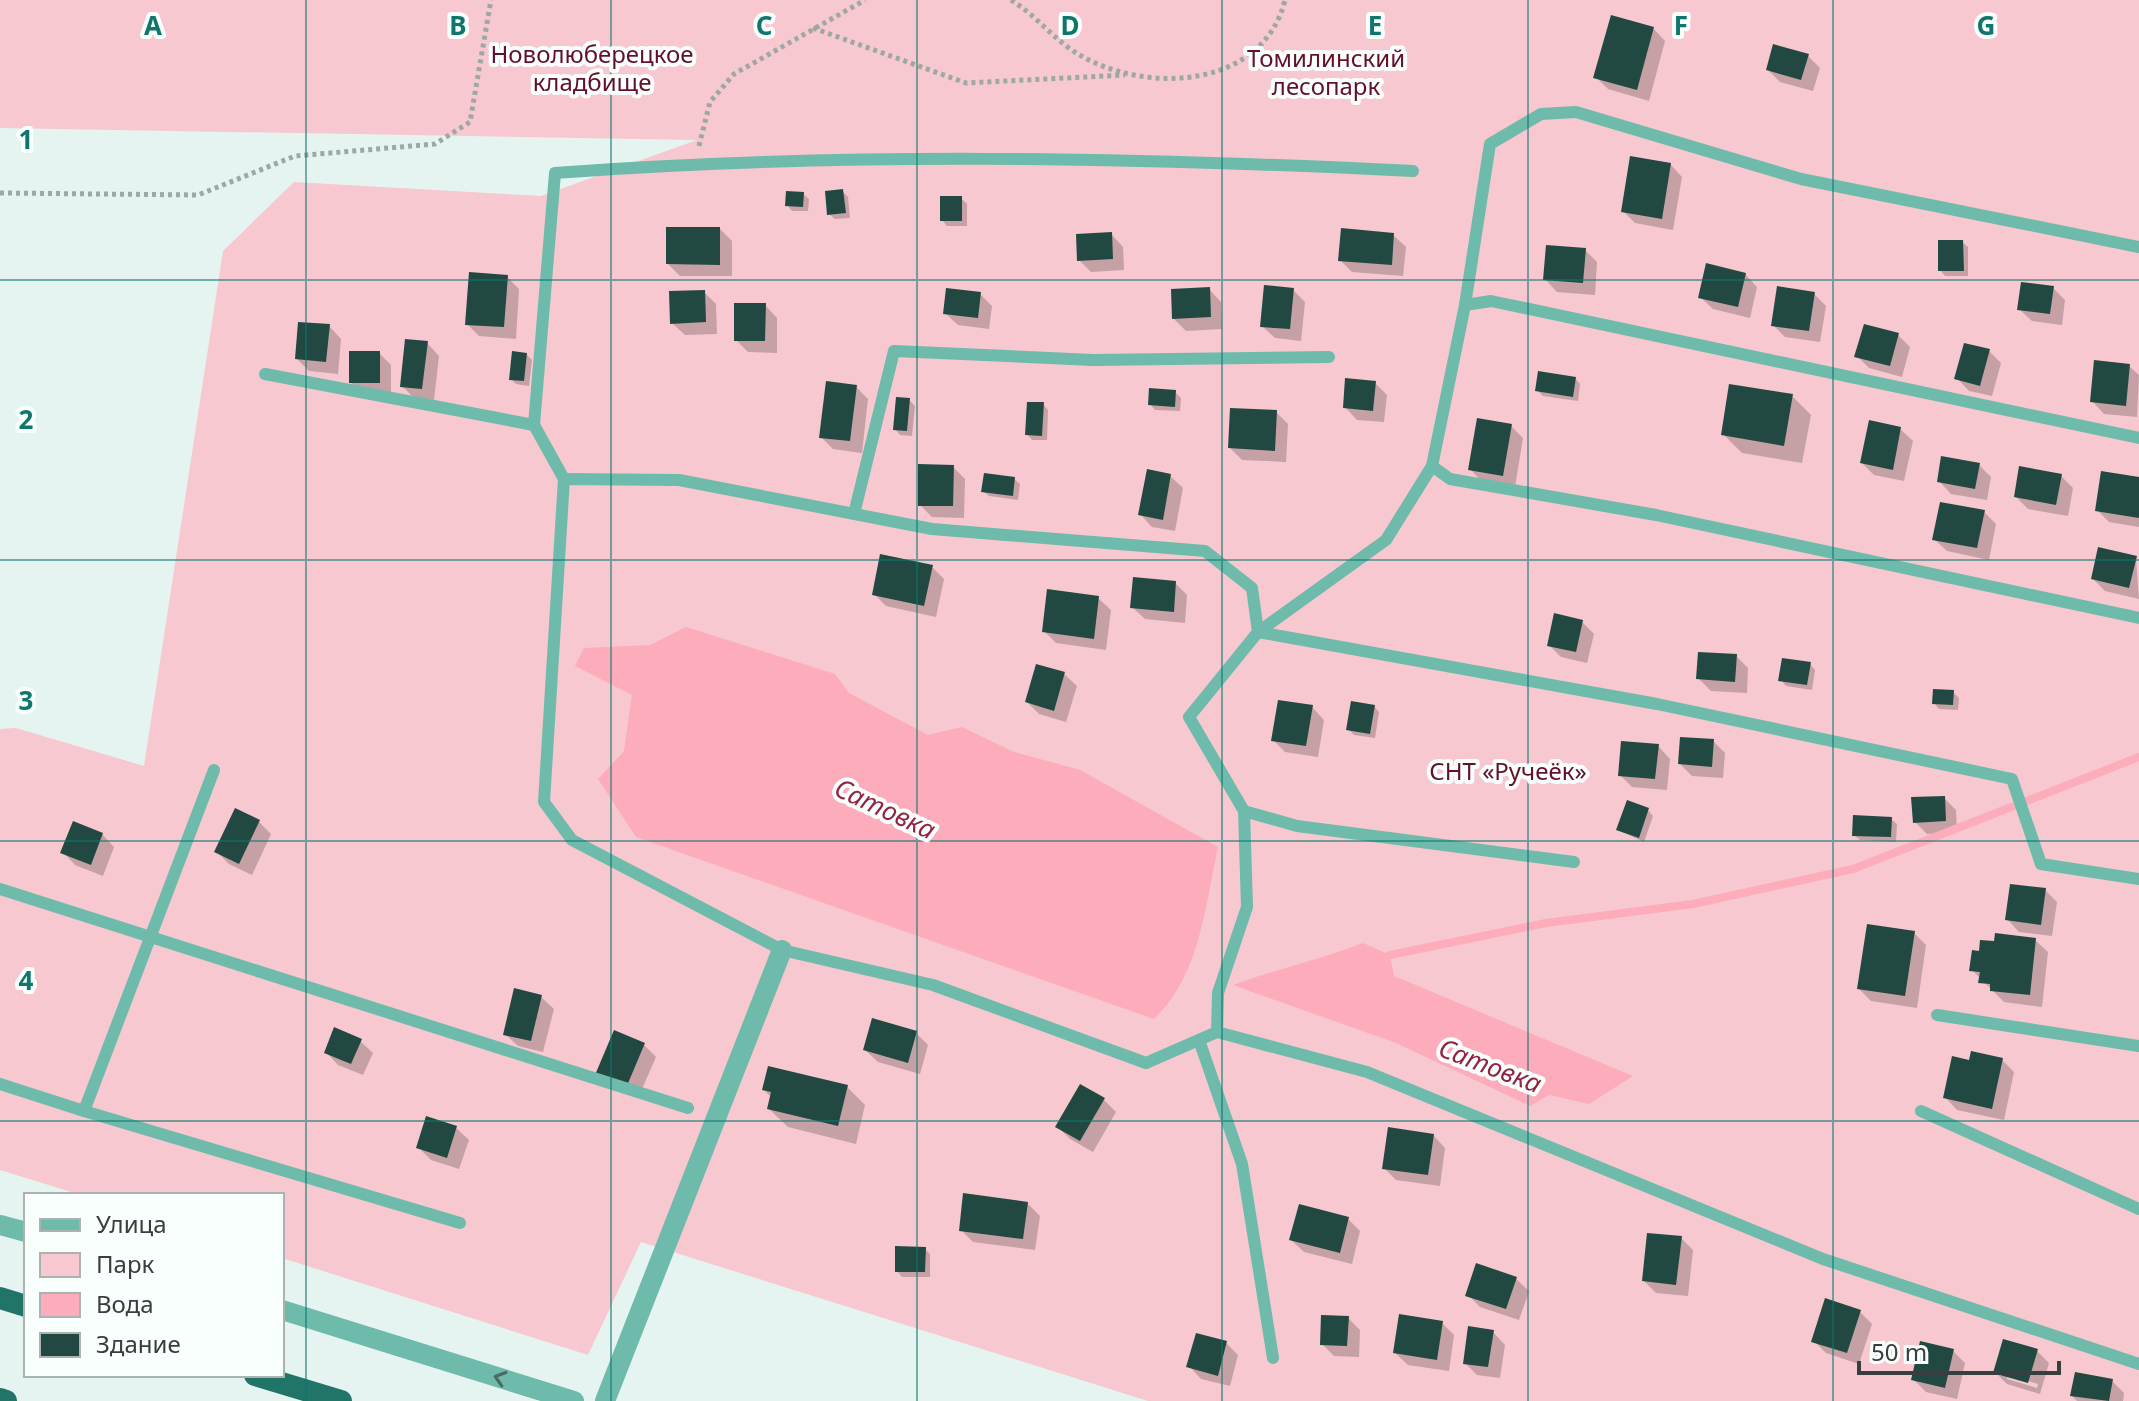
<svg xmlns="http://www.w3.org/2000/svg" width="2139" height="1401" viewBox="0 0 2139 1401" font-family="'Noto Sans',sans-serif">
<style>
.green{fill:#f7c8cf}
.water{fill:#fcacba}
.shadow{fill:#0003;fill-rule:evenodd}
.lines{fill:none;stroke-linecap:round;stroke-linejoin:round}
.stream{stroke:#fcacba;stroke-width:8}
.building{fill:#214941}
.path{stroke:#9da8a5;stroke-width:5;stroke-dasharray:4 4;stroke-linecap:butt}
.service{stroke:#6ebbac;stroke-width:12}
.minor{stroke:#6ebbac;stroke-width:20}
.trunk{stroke:#207468;stroke-width:22}
.oneway{stroke:#4b6a64}
.grid{fill:none;stroke:#0f766e;stroke-width:2;stroke-opacity:0.55}
.labels{text-anchor:middle;stroke-width:8;stroke-linejoin:round;paint-order:stroke}
.park-label{font-size:24px;fill:#65102b;stroke:#f9fffd}
.water-label{font-size:26px;font-style:italic;fill:#922344;stroke:#f9fffd}
.grid-label{font-size:26px;text-anchor:middle;font-weight:bold;fill:#0f766e;stroke:#f9fffd;stroke-width:8;stroke-linejoin:round;paint-order:stroke}
</style>
<rect width="100%" height="100%" fill="#e5f4f0"/>
<polygon class="green" points="0,0 2139,0 2139,1401 1148,1401 641,1242 588,1355 282,1258 282,1195 81,1195 0,1170 0,729 16,728 144,766 223,251 294,182 541,196 697,140 0,128"/>
<g class="water">
<path d="M686,627L835,674L849,693L928,735L962,727L1014,752L1080,770L1218,847C1205,907 1200,975 1154,1019L636,837L598,779L624,751L632,695L575,666L584,648L650,645Z"/>
<path d="M1363,943L1390,955L1394,976L1633,1076L1589,1104L1549,1095L1530,1106L1396,1043L1233,985C1276,969 1320,960 1363,943Z"/>
</g>
<g class="shadow">
<polygon points="1653,28 1665,41 1649,101 1608,89 1596,77"/>
<polygon points="1808,56 1820,68 1813,91 1780,82 1768,70"/>
<polygon points="1670,164 1682,177 1673,230 1635,223 1623,211"/>
<polygon points="842,191 848,197 850,218 835,219 829,214"/>
<polygon points="803,194 809,199 808,211 792,211 787,205"/>
<polygon points="961,198 967,204 967,226 947,226 942,220"/>
<polygon points="720,229 732,241 732,276 680,276 668,264"/>
<polygon points="1111,234 1123,247 1124,270 1091,272 1079,260"/>
<polygon points="1393,235 1406,247 1403,276 1352,272 1340,260"/>
<polygon points="1962,242 1968,247 1968,276 1945,276 1940,270"/>
<polygon points="1585,250 1597,262 1595,295 1557,292 1545,279"/>
<polygon points="1745,274 1757,287 1750,318 1713,309 1700,297"/>
<polygon points="507,277 519,289 516,339 479,336 467,324"/>
<polygon points="2053,288 2065,300 2062,325 2032,321 2019,309"/>
<polygon points="1209,289 1221,302 1222,329 1186,331 1174,319"/>
<polygon points="1293,290 1305,302 1301,341 1275,338 1262,326"/>
<polygon points="704,292 716,304 717,334 685,335 672,323"/>
<polygon points="980,294 992,306 989,329 958,325 945,313"/>
<polygon points="1814,294 1826,306 1820,342 1785,337 1773,325"/>
<polygon points="765,305 777,318 777,353 748,352 736,340"/>
<polygon points="329,326 341,339 338,374 309,371 297,359"/>
<polygon points="1898,335 1910,347 1902,377 1869,368 1857,356"/>
<polygon points="427,343 439,356 434,400 414,398 402,386"/>
<polygon points="1989,351 2001,363 1992,396 1969,391 1957,378"/>
<polygon points="379,353 391,365 391,395 363,395 351,383"/>
<polygon points="527,355 532,360 529,386 516,384 511,379"/>
<polygon points="2129,366 2139,375 2137,417 2104,414 2092,401"/>
<polygon points="1575,378 1580,384 1578,401 1543,396 1537,390"/>
<polygon points="1375,383 1387,395 1384,422 1357,420 1345,407"/>
<polygon points="856,387 868,399 862,453 833,449 821,437"/>
<polygon points="1175,392 1181,398 1180,411 1155,410 1150,404"/>
<polygon points="1792,396 1811,415 1802,463 1742,453 1723,434"/>
<polygon points="909,400 915,406 912,436 900,435 895,429"/>
<polygon points="1043,404 1048,410 1047,440 1032,440 1027,434"/>
<polygon points="1276,412 1288,424 1286,462 1242,460 1230,448"/>
<polygon points="1511,426 1523,438 1515,487 1482,482 1470,469"/>
<polygon points="1900,429 1913,441 1904,481 1874,475 1862,463"/>
<polygon points="1979,465 1991,477 1987,500 1951,494 1939,481"/>
<polygon points="953,467 965,479 964,518 932,517 920,505"/>
<polygon points="1170,476 1183,488 1175,531 1152,527 1140,514"/>
<polygon points="2061,476 2073,488 2068,516 2028,509 2016,497"/>
<polygon points="1014,479 1020,484 1018,500 989,496 983,491"/>
<polygon points="2139,479 2139,527 2109,522 2097,510"/>
<polygon points="1984,512 1996,524 1989,560 1947,551 1934,539"/>
<polygon points="2136,558 2139,599 2105,591 2093,579"/>
<polygon points="932,567 944,579 936,617 886,606 874,594"/>
<polygon points="1175,583 1187,595 1185,623 1145,619 1132,607"/>
<polygon points="1098,598 1111,610 1106,650 1056,643 1044,631"/>
<polygon points="1582,622 1594,634 1587,663 1561,657 1549,645"/>
<polygon points="1736,656 1748,668 1747,693 1711,691 1698,678"/>
<polygon points="1810,664 1815,670 1812,690 1786,686 1781,680"/>
<polygon points="1064,674 1077,686 1066,722 1039,714 1027,702"/>
<polygon points="1953,692 1959,698 1958,710 1939,709 1934,703"/>
<polygon points="1374,706 1379,712 1375,738 1354,735 1348,729"/>
<polygon points="1312,707 1324,720 1318,757 1285,752 1273,740"/>
<polygon points="1713,741 1725,753 1723,778 1692,776 1680,764"/>
<polygon points="1658,746 1670,759 1667,790 1632,787 1620,775"/>
<polygon points="1944,798 1956,810 1957,832 1927,834 1915,822"/>
<polygon points="1648,810 1653,816 1644,842 1618,830"/>
<polygon points="236,811 259,822 271,834 252,875 229,864 216,851"/>
<polygon points="1891,819 1897,824 1896,842 1860,840 1854,835"/>
<polygon points="102,834 114,847 103,876 75,865 63,852"/>
<polygon points="2045,890 2057,902 2052,936 2019,932 2007,919"/>
<polygon points="1914,933 1926,945 1917,1008 1871,1001 1859,989"/>
<polygon points="2035,940 2048,952 2042,1007 2004,1002 1972,970"/>
<polygon points="541,997 554,1009 543,1052 518,1046 505,1034"/>
<polygon points="916,1033 928,1045 920,1074 878,1062 865,1050"/>
<polygon points="360,1041 373,1053 363,1075 338,1065 326,1052"/>
<polygon points="644,1045 656,1057 638,1098 610,1087"/>
<polygon points="2002,1060 2014,1072 2004,1120 1957,1110 1945,1097 1971,1062"/>
<polygon points="847,1087 865,1105 856,1144 788,1127 769,1109 772,1098 764,1090"/>
<polygon points="1104,1100 1116,1112 1093,1152 1070,1139 1058,1127"/>
<polygon points="456,1128 469,1140 459,1169 431,1160 419,1148"/>
<polygon points="1433,1135 1445,1148 1440,1186 1396,1180 1384,1168"/>
<polygon points="1027,1203 1040,1216 1035,1250 973,1242 961,1230"/>
<polygon points="1348,1219 1360,1231 1352,1264 1304,1252 1291,1240"/>
<polygon points="1681,1238 1693,1250 1688,1296 1656,1293 1644,1281"/>
<polygon points="925,1249 930,1254 930,1277 902,1277 897,1271"/>
<polygon points="1478,1265 1516,1279 1529,1291 1519,1320 1480,1307 1468,1295"/>
<polygon points="1860,1312 1872,1324 1859,1364 1826,1353 1814,1341"/>
<polygon points="1348,1318 1360,1330 1359,1357 1334,1356 1322,1344"/>
<polygon points="1442,1323 1454,1335 1449,1371 1408,1365 1395,1353"/>
<polygon points="1493,1332 1505,1345 1500,1378 1477,1375 1465,1363"/>
<polygon points="1226,1343 1238,1355 1230,1386 1201,1379 1189,1366"/>
<polygon points="1953,1351 1965,1363 1957,1399 1926,1392 1913,1379"/>
<path d="M2037,1351L2049,1363L2040,1394L2007,1384L1995,1372ZM2007,1375L2038,1384L2037,1388L2007,1379Z"/>
<polygon points="2112,1381 2124,1393 2123,1401 2077,1401 2072,1396"/>
</g>
<g class="lines">
<polyline class="stream" points="1390,955 1546,923 1693,904 1853,869 2139,757"/>
</g>
<g class="building">
<polygon points="1611,15 1654,27 1637,90 1593,78"/>
<polygon points="1773,44 1809,54 1801,80 1766,70"/>
<polygon points="1630,156 1671,163 1662,219 1621,212"/>
<polygon points="843,189 846,213 827,215 825,191"/>
<polygon points="786,191 804,192 803,207 785,206"/>
<rect x="940" y="196" width="22" height="25"/>
<polygon points="666,227 720,227 720,265 666,264"/>
<polygon points="1341,228 1394,233 1392,265 1338,261"/>
<polygon points="1112,232 1113,259 1077,261 1076,234"/>
<polygon points="1938,240 1963,240 1964,271 1938,271"/>
<polygon points="1546,245 1586,248 1583,283 1543,280"/>
<polygon points="1706,263 1746,273 1738,307 1698,298"/>
<polygon points="469,272 508,275 504,327 465,325"/>
<polygon points="2021,282 2054,286 2050,314 2017,310"/>
<polygon points="1264,285 1294,288 1290,329 1260,327"/>
<polygon points="1777,286 1815,292 1809,331 1771,326"/>
<polygon points="1210,287 1211,317 1172,319 1171,289"/>
<polygon points="946,288 981,292 978,318 943,314"/>
<polygon points="705,290 706,322 670,324 669,291"/>
<polygon points="734,303 766,303 765,341 734,341"/>
<polygon points="298,322 330,324 326,362 295,359"/>
<polygon points="1864,324 1899,333 1890,366 1854,357"/>
<polygon points="405,339 428,341 422,389 400,387"/>
<polygon points="1964,343 1990,349 1980,386 1954,379"/>
<rect x="349" y="351" width="31" height="32"/>
<polygon points="512,351 527,353 524,381 509,380"/>
<polygon points="2094,360 2130,364 2126,406 2090,402"/>
<polygon points="1538,371 1576,377 1573,397 1535,391"/>
<polygon points="1345,378 1376,381 1373,411 1343,408"/>
<polygon points="826,381 857,385 850,441 819,438"/>
<polygon points="1729,384 1793,394 1784,446 1721,435"/>
<polygon points="1149,388 1176,390 1175,407 1148,405"/>
<polygon points="896,397 910,398 907,431 893,430"/>
<polygon points="1027,402 1044,402 1042,436 1025,435"/>
<polygon points="1230,408 1277,410 1275,451 1228,448"/>
<polygon points="1477,418 1512,424 1503,476 1468,470"/>
<polygon points="1869,420 1901,427 1893,470 1860,463"/>
<polygon points="1941,456 1980,463 1975,489 1937,482"/>
<polygon points="918,464 954,465 953,506 918,506"/>
<polygon points="2019,466 2062,474 2056,505 2014,497"/>
<polygon points="1147,469 1171,474 1163,520 1138,515"/>
<polygon points="2101,471 2139,477 2139,518 2095,511"/>
<polygon points="984,473 1015,477 1013,496 981,492"/>
<polygon points="1940,502 1985,510 1977,548 1932,540"/>
<polygon points="2098,547 2137,556 2129,588 2091,579"/>
<polygon points="880,554 933,565 924,606 872,595"/>
<polygon points="1133,577 1176,581 1174,612 1130,608"/>
<polygon points="1047,589 1099,596 1094,639 1042,632"/>
<polygon points="1554,613 1583,620 1576,652 1547,646"/>
<polygon points="1698,652 1737,654 1735,682 1696,679"/>
<polygon points="1782,658 1811,662 1807,685 1778,681"/>
<polygon points="1036,664 1065,672 1054,711 1025,702"/>
<polygon points="1933,689 1954,690 1953,705 1932,704"/>
<polygon points="1278,700 1313,705 1306,746 1271,741"/>
<polygon points="1351,701 1375,705 1370,734 1346,730"/>
<polygon points="1680,737 1714,739 1712,767 1678,764"/>
<polygon points="1621,741 1659,744 1655,779 1618,776"/>
<polygon points="1945,796 1946,821 1913,823 1911,797"/>
<polygon points="1627,800 1649,808 1639,838 1616,830"/>
<polygon points="235,808 260,820 239,864 214,852"/>
<polygon points="1853,815 1892,817 1891,837 1852,836"/>
<polygon points="73,821 103,833 91,865 60,853"/>
<polygon points="2010,884 2046,888 2041,925 2005,920"/>
<polygon points="1867,924 1915,931 1905,996 1857,989"/>
<polygon points="1995,933 2036,938 2030,995 1990,991 1990,984 1978,983 1980,972 1969,971 1972,950 1979,951 1980,940 1994,941"/>
<polygon points="514,988 542,995 531,1041 503,1035"/>
<polygon points="872,1018 917,1031 908,1063 863,1050"/>
<polygon points="334,1027 362,1039 351,1064 324,1053"/>
<polygon points="614,1030 645,1043 626,1088 595,1075"/>
<polygon points="1971,1051 2003,1058 1992,1109 1943,1098 1952,1056 1969,1060"/>
<polygon points="768,1066 848,1085 838,1126 767,1109 771,1092 762,1090"/>
<polygon points="1080,1084 1105,1098 1080,1141 1055,1127"/>
<polygon points="426,1116 457,1126 447,1158 416,1148"/>
<polygon points="1388,1127 1434,1134 1428,1175 1382,1169"/>
<polygon points="963,1193 1028,1202 1023,1239 959,1231"/>
<polygon points="1299,1204 1349,1217 1340,1253 1289,1240"/>
<polygon points="1647,1233 1682,1236 1676,1285 1642,1281"/>
<polygon points="895,1246 926,1247 925,1272 895,1272"/>
<polygon points="1476,1263 1517,1277 1506,1309 1465,1296"/>
<polygon points="1825,1298 1861,1310 1847,1353 1811,1342"/>
<polygon points="1399,1314 1443,1321 1437,1360 1393,1353"/>
<polygon points="1321,1315 1349,1316 1347,1346 1320,1345"/>
<polygon points="1468,1326 1494,1330 1488,1367 1463,1364"/>
<polygon points="1196,1333 1227,1341 1218,1376 1186,1367"/>
<polygon points="2003,1339 2038,1349 2028,1383 1993,1373"/>
<polygon points="1920,1341 1954,1349 1945,1388 1911,1380"/>
<polygon points="2075,1372 2113,1379 2109,1401 2070,1396"/>
</g>
<g class="lines">
<g class="path">
<path d="M1011,0C1036,15 1054,40 1078,54C1146,95 1263,89 1285,0"/>
<polyline points="813,28 966,83 1125,75"/>
<polyline points="699,146 710,102 734,74 865,0"/>
<polyline points="0,193 198,195 295,156 435,144 470,122 491,0"/>
</g>
<g class="service">
<polyline points="1465,305 1490,144 1541,114 1576,112 1801,179 2139,247"/>
<polyline points="265,374 534,425"/>
<polyline points="2139,438 1491,301 1465,305 1432,466 1386,540 1258,632 1657,704 2012,779 2041,864 2139,879"/>
<polyline points="1432,466 1450,479 1656,515 2139,618"/>
<path d="M564,479L534,425L555,173C840,152 1127,157 1413,171"/>
<polyline points="854,514 894,351 1093,360 1329,357"/>
<polyline points="1244,811 1297,826 1574,862"/>
<polyline points="0,889 688,1108"/>
<polyline points="1937,1015 2139,1046"/>
<polyline points="1217,1032 1146,1063 933,985 782,950 572,840 544,802 564,479 679,480 932,529 1205,551 1252,588 1258,632 1189,717 1244,811 1247,907 1218,993 1217,1032 1367,1072 1823,1259 2139,1364"/>
<polyline points="1199,1040 1242,1164 1273,1358"/>
<polyline points="0,1084 84,1111 214,770"/>
<polyline points="84,1111 460,1223"/>
<polyline points="1921,1111 2139,1209"/>
</g>
<g class="minor">
<polyline points="0,1225 26,1232"/>
<polyline points="282,1310 574,1401"/>
<polyline points="605,1401 782,950"/>
</g>
<g class="trunk">
<polyline points="0,1298 26,1306"/>
<polyline points="255,1375 341,1401"/>
<polyline points="0,1399 6,1401"/>
</g>
</g>
<defs><path id="oneway-chevron" d="M-2-3.5L2.5 0L-2 3.5" fill="none" stroke-width="1.6" stroke-linecap="round" stroke-linejoin="round" transform="scale(2)"/></defs>
<use class="oneway" href="#oneway-chevron" transform="translate(500 1378) rotate(-163)"/>
<path class="grid" d="M306,0V1401M611,0V1401M917,0V1401M1222,0V1401M1528,0V1401M1833,0V1401M0,280H2139M0,560H2139M0,841H2139M0,1121H2139"/>
<g class="labels">
<g class="park-label">
<text x="592" y="63">Новолюберецкое<tspan x="592" dy="28">кладбище</tspan></text>
<text x="1326" y="67">Томилинский<tspan x="1326" dy="28">лесопарк</tspan></text>
<text x="1508" y="780">СНТ «Ручеёк»</text>
</g>
<g class="water-label">
<text transform="translate(885 809) rotate(25)" y="9">Сатовка</text>
<text transform="translate(1490 1066) rotate(21)" y="9">Сатовка</text>
</g>
</g>
<g class="grid-label">
<text x="153" y="35">A</text>
<text x="458" y="35">B</text>
<text x="764" y="35">C</text>
<text x="1070" y="35">D</text>
<text x="1375" y="35">E</text>
<text x="1681" y="35">F</text>
<text x="1986" y="35">G</text>
<text x="26" y="149">1</text>
<text x="26" y="429">2</text>
<text x="26" y="710">3</text>
<text x="26" y="990">4</text>
</g>
<rect x="24" y="1193" width="260" height="184" fill="#f9fffd" stroke="#acb2b0" stroke-width="2"/>
<rect x="40" y="1219" width="40" height="12" fill="#6ebbac" stroke="#acb2b0" stroke-width="2"/>
<text x="96" y="1233" font-size="24" fill="#383e3d">Улица</text>
<rect x="40" y="1253" width="40" height="24" fill="#f7c8cf" stroke="#acb2b0" stroke-width="2"/>
<text x="96" y="1273" font-size="24" fill="#383e3d">Парк</text>
<rect x="40" y="1293" width="40" height="24" fill="#fcacba" stroke="#acb2b0" stroke-width="2"/>
<text x="96" y="1313" font-size="24" fill="#383e3d">Вода</text>
<rect x="40" y="1333" width="40" height="24" fill="#214941" stroke="#acb2b0" stroke-width="2"/>
<text x="96" y="1353" font-size="24" fill="#383e3d">Здание</text>
<path d="M1859 1361v12h200v-12" fill="none" stroke="#383e3d" stroke-width="4"/>
<text x="1871" y="1361" font-size="24" fill="#383e3d" stroke="#f9fffd" stroke-width="6" paint-order="stroke">50 m</text>
</svg>
